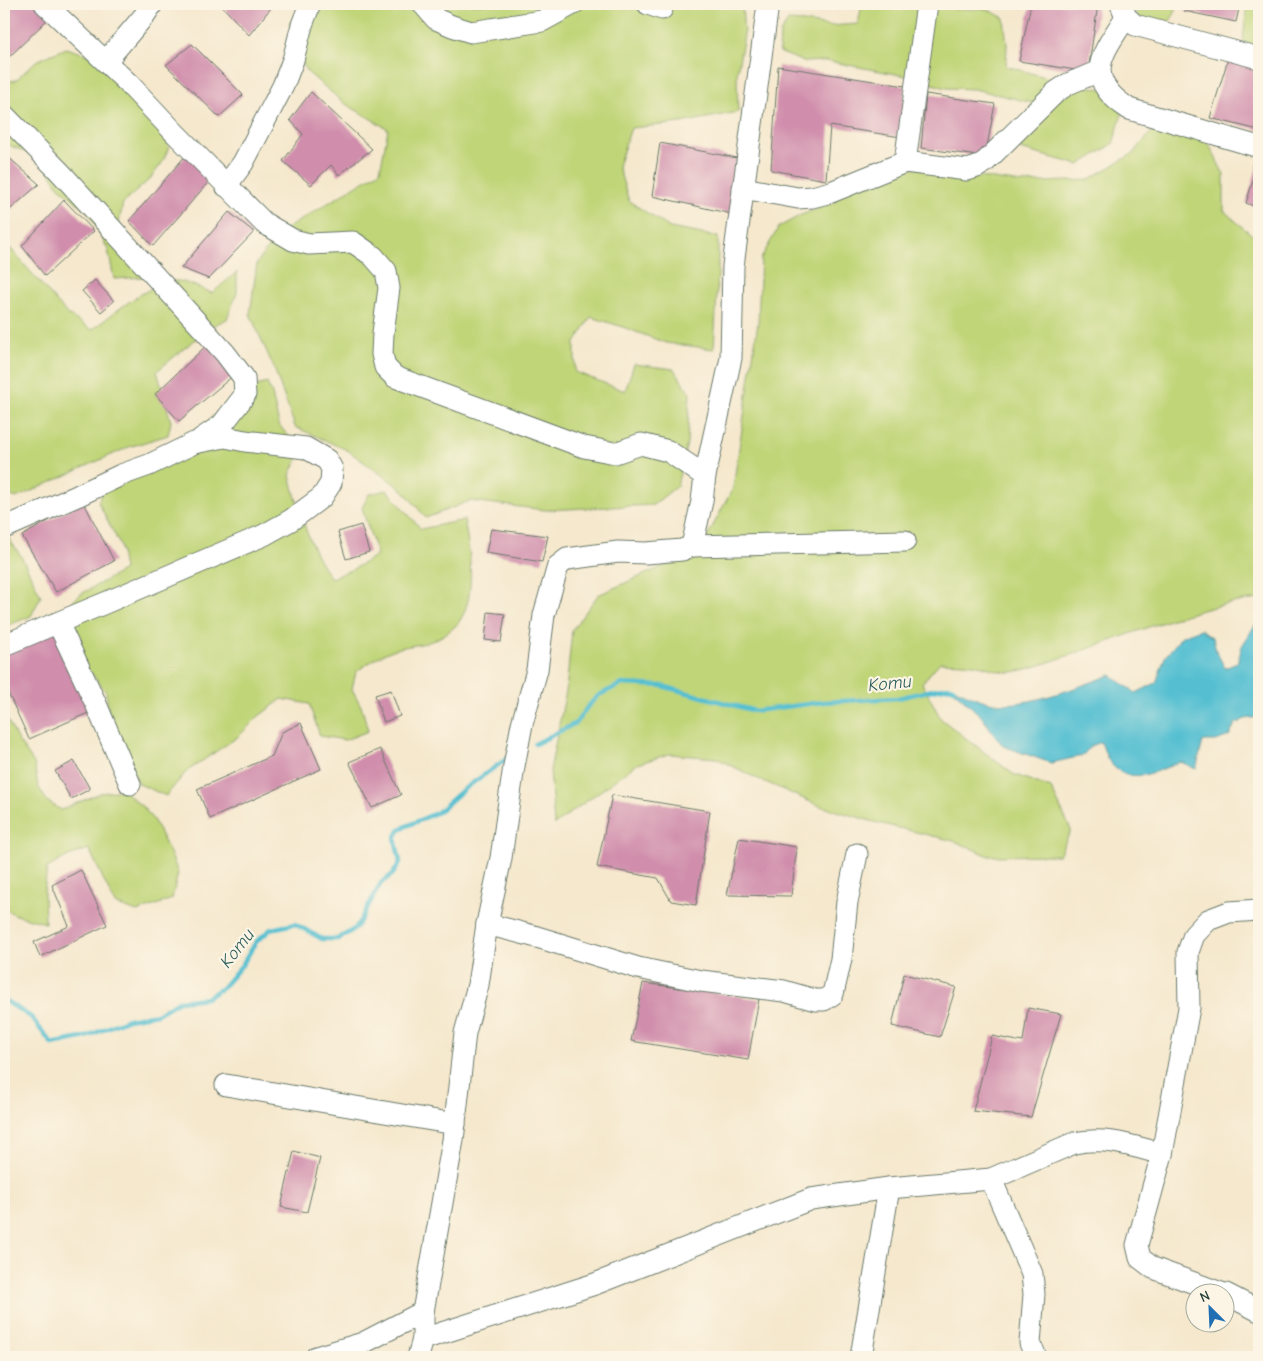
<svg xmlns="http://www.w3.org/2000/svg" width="1263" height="1361" viewBox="0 0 1263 1361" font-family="'Comic Neue',sans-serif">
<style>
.green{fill:#c0d578;stroke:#708956}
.water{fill:#55bfd1;stroke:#3a7e82}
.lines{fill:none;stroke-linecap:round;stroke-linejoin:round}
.stream{stroke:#55bfd1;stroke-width:4.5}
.building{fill:#d08eac}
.minor-casing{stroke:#6a796a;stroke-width:23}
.minor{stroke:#fff;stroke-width:21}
.labels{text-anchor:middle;stroke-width:4.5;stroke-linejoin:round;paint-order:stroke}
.water-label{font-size:18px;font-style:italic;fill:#2c5e5b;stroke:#fcf5e5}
</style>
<rect width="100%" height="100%" fill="#fcf5e5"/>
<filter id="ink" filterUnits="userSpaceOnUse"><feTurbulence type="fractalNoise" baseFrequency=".02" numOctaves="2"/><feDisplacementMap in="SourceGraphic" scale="10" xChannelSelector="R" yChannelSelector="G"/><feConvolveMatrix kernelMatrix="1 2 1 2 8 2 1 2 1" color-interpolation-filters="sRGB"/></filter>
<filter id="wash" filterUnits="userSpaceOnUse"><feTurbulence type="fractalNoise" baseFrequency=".0096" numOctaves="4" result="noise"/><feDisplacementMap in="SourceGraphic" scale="20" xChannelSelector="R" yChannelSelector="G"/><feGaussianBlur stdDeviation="1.12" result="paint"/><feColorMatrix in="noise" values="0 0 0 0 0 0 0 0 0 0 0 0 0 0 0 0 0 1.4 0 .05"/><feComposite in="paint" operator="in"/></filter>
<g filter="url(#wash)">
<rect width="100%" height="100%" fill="#f5e8cd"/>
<g class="green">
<polygon points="304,4 742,4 744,35 737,73 738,112 681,123 631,128 618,166 629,201 670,228 718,237 718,272 714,349 666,343 620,326 591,317 575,343 575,372 625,391 634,364 674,369 690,393 687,443 677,486 653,505 545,510 470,501 426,518 403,490 347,450 295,427 274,368 250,314 257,263 278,234 380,171 388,129 344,103 306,71 289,24"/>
<polygon points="862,4 946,4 953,9 987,9 1004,18 1007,45 1006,66 1049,78 1120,93 1123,111 1113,144 1079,165 1020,149 1020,124 1033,103 974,89 946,88 906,76 827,61 804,62 779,52 780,33 788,21 804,22 829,26 858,24"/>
<polygon points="1132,4 1177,4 1175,13 1168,24 1140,21"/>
<polygon points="1247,4 1259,4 1259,51 1252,49 1243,40"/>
<polygon points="66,48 91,56 150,106 169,147 162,163 150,179 123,203 119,223 143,277 114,279 108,250 89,213 58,186 42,159 4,143 4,82 16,80 36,61"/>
<path d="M1153,130L1206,138L1224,175V211L1259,241V599C1193,606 1132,635 1070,655C1054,660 1027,671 1011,672C1001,673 988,667 978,665C965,662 952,663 940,662L922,683L941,719L1013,774L1051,788L1071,830L1059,855L989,856L954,841L878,823L820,806L754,777L716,758L669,754L637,764L554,825L550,770L566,691L572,630L598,595L700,550L733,488L758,323L761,258L779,227L801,215L835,202L845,175L874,162L1022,183L1088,180L1134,153Z"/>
<path d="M4,241L67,314L92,330C110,316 155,278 179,281C190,283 202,289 212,293L237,272V293L227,319L210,327L157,371L171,422L168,435L129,447L16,498L4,493Z"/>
<path d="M267,383L272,394L279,425L301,451L290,475C300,513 308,546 331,578L353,569L377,555L362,508L369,494L387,490L421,529L464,520C470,550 477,596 459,622C454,629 441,637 434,640C423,645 411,645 400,648C384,651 369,663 356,672L352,689L362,708L368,731L345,740L320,736L309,704L282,699L259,716L239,736L186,772L166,796L139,784L110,722L106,692L88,669L71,633L66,608L81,594L124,570L120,545L98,502L105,485L189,441L220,409L245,389Z"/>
<polygon points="4,532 21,556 41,596 31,616 4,627"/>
<polygon points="4,713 17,739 34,763 38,786 47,801 61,810 100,793 123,790 144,808 154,821 171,855 178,873 172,899 137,912 115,904 89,849 68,856 47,868 44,893 45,923 16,915 4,909"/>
</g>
<path class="water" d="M1255,625H1259V717L1245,719L1235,724L1229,736L1216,741H1203L1196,769L1181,762C1157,770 1132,787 1111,764C1106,758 1104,749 1101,742L1091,746L1082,756L1051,763L1003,746L981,716L950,687C963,692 981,701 994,703C1027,708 1080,686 1111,675L1136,693L1156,683L1165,657L1182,636L1201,629L1213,638L1216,651L1225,668L1237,663L1242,646Z"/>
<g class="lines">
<g class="stream">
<polyline points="535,744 576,723 588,706 599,695 622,684 662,686 755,711 823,702 898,698 937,689 950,687 954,689"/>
<polyline points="4,1000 31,1017 52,1044 86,1037 128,1019 157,1014 179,1001 206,998 222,988 242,965 256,942 271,929 295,924 322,939 338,939 356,928 381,883 393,874 400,862 395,838 400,829 438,812 464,789 508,758"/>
</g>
</g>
<g id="blocks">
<g class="building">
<polygon points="4,4 35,4 50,17 4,62"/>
<polygon points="220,4 274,4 249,35"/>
<polygon points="1031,4 1098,4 1088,72 1019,61"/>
<polygon points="1186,4 1240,4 1236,22 1184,11"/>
<polygon points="192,44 243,95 219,117 166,65"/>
<polygon points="1228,59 1259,66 1259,130 1210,118"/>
<polygon points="778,66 905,86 901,137 830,126 826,180 771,170"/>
<polygon points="311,92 372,149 339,175 331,165 311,185 283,161 303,134 290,120"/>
<polygon points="926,94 995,104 985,157 921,148"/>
<polygon points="660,143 742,159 736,215 652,196"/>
<polygon points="187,154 212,178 153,246 129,221"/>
<polygon points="7,156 39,184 4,215 4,158"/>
<polygon points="1259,161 1259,208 1246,203"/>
<polygon points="64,200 94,231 45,276 22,246"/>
<polygon points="229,212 254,232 209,279 181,268"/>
<polygon points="95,280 114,301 101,312 82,291"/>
<polygon points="209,343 234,375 179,421 155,394"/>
<polygon points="83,501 114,561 56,592 22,536"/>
<polygon points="361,525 369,552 346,559 338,532"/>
<polygon points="491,529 548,536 542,562 486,553"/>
<polygon points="488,612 505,614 501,642 485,640"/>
<polygon points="56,629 97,709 29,739 4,684 4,652"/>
<polygon points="391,690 400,716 384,722 375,695"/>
<polygon points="301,723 321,769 210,819 197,789 272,756 282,732"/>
<polygon points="380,749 401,795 372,808 349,762"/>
<polygon points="74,761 90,789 71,799 55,771"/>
<polygon points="612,795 710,811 696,905 671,901 658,878 597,867"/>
<polygon points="739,838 797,847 791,896 727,895"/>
<polygon points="81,870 107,925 40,957 34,942 69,926 52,885"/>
<polygon points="904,974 956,987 940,1037 892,1026"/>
<polygon points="643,983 759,999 748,1060 631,1041"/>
<polygon points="1028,1008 1061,1014 1031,1117 973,1111 992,1036 1023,1042"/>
<polygon points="294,1151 320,1158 307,1212 281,1207"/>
</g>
</g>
</g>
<g filter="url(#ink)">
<use href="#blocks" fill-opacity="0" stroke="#6a796a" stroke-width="1"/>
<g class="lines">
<g class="minor-casing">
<g id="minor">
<polyline points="45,4 129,84 174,132 264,223 293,240 309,244 353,242 373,256 386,271 389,288 383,333 382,354 385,367 395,377 584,447 615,453 641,444 668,451 705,476"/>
<polyline points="423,4 436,19 452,26 471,32 542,21 573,4"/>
<polyline points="648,4 662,9"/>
<polyline points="1121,4 1126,17 1135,25 1259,58"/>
<path d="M1126,17C1102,54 1081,78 1129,109L1259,147"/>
<polyline points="106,61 144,16 152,4"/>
<polyline points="4,115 60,172 225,353 244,378 245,395 222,425 201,439"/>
<polyline points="905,162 927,4"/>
<polyline points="226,186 243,163 283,86 293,60 302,25 310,4"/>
<polyline points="743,188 798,198 812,197 831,192 905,162 967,170 977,167 986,161 1056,92 1068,84 1099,71"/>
<polyline points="4,528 77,496 121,475 149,465 194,443 225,437 245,441 306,448 327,460 332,469 331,483 322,497 291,520 264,535 105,603 4,645"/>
<polyline points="692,546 905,541"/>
<polyline points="58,623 96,704 130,784"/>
<polyline points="487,924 537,937 638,968 701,981 784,991 815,1000 824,1000 833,994 841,959 847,902 857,854"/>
<polyline points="226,1085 455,1124"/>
<polyline points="991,1179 1032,1274 1034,1294 1030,1343 1036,1357"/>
<polyline points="1224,1294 1153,1268 1140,1258 1137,1245 1162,1154 1189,1008 1188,952 1194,935 1208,920 1229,912 1259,910"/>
<polyline points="1226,1294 1259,1311"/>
<path d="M423,1339L595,1284L811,1199L889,1188L991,1179L1074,1143C1105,1136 1132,1146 1162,1154"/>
<polyline points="316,1357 363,1343 423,1312"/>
<polyline points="418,1357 423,1339 423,1312 453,1140 465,1033 478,985 487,924 501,858 514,766 522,724 537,670 544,615 558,566 567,559 618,552 646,553 682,550 692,546 702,501 705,476 731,358 733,266 768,4"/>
<polyline points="861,1357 889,1188"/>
</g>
</g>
<use href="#minor" class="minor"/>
</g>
</g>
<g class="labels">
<g class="water-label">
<text transform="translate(890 683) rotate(-6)" y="6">Komu</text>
<text transform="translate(237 948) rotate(-52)" y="6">Komu</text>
</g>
</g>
<rect width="1263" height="1361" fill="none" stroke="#fcf5e5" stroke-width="20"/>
<g transform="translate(1210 1308) rotate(336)"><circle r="24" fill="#fcf5e5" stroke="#a4ab9e"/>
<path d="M0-4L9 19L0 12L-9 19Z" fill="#1f6fb2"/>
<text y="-8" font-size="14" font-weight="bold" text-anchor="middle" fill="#1f3d34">N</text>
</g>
</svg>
